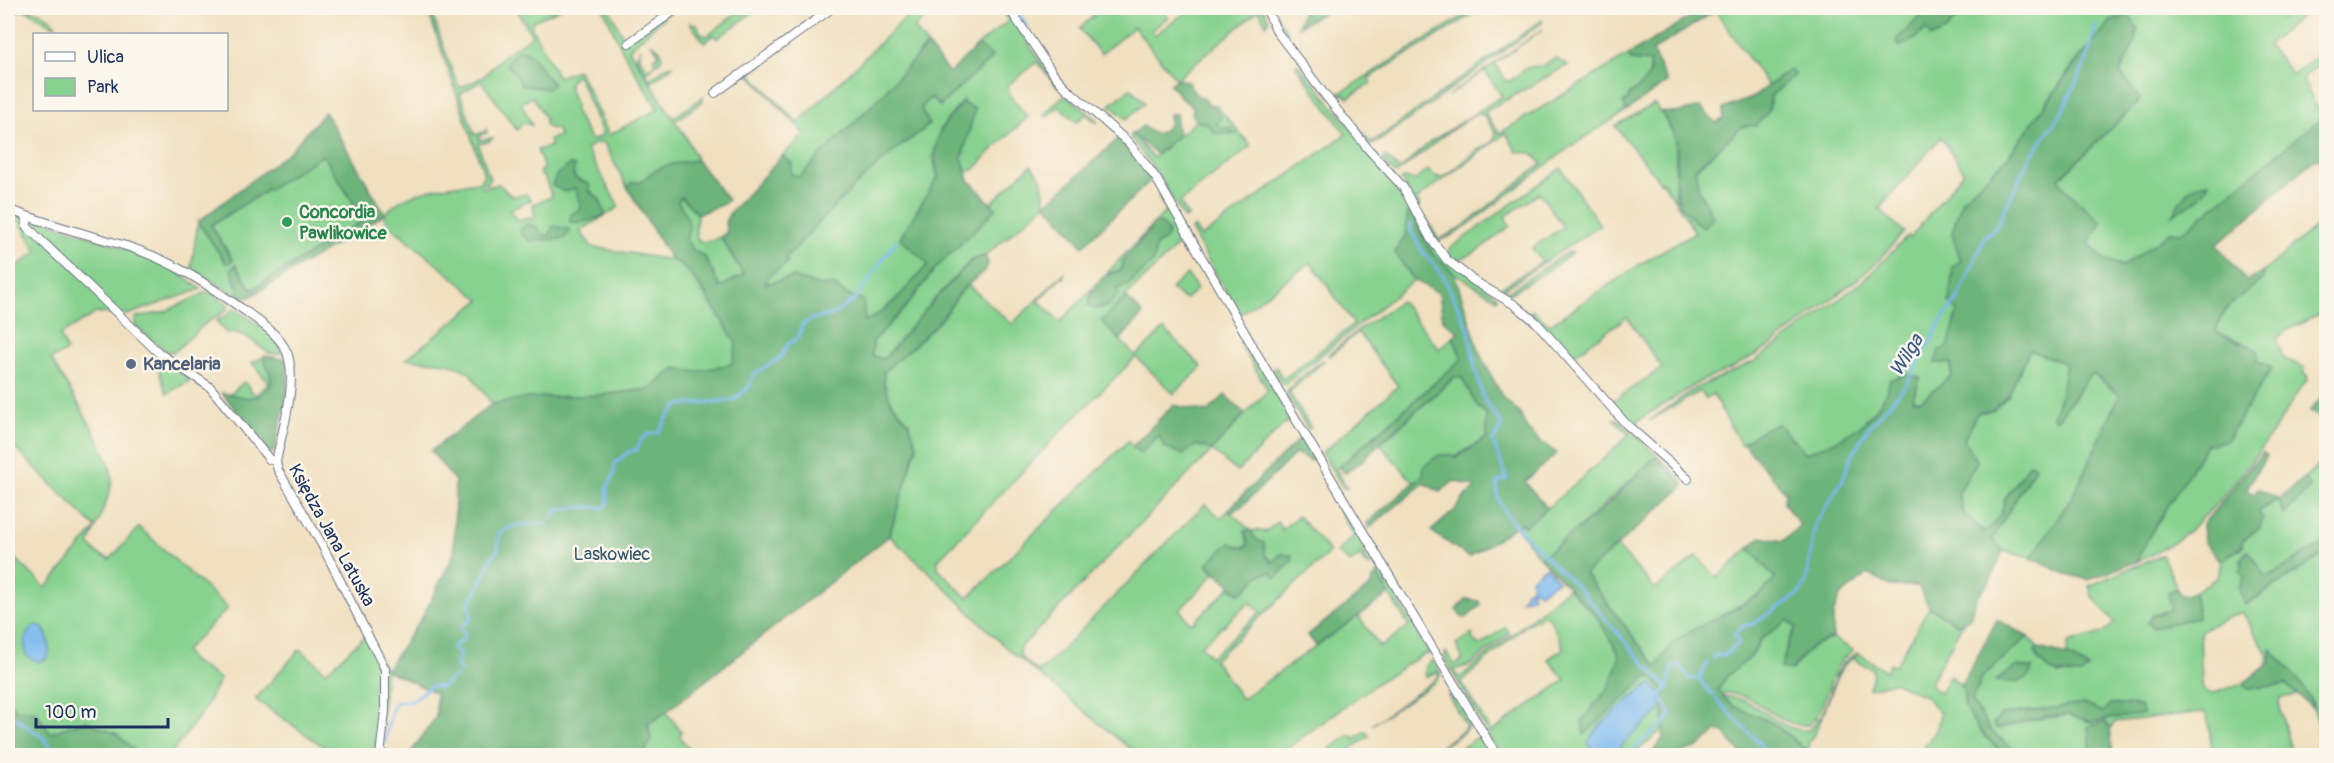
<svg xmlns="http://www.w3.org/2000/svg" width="2334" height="763" viewBox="0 0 2334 763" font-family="Pangolin,sans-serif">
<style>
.green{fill:#87d28f;stroke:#518076;stroke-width:1.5;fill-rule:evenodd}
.forest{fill:#6db47a;stroke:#44726c;stroke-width:1.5}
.water{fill:#7db9ef;stroke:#4c74a6;stroke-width:1.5}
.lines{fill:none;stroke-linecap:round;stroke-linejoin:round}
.stream{stroke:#7db9ef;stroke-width:3}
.street-casing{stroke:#666d80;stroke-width:10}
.street{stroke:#fff;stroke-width:8}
.leisure-dot{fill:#2e9e5b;stroke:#fbf7ec;stroke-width:2}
.service-dot{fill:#5c6f8a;stroke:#fbf7ec;stroke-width:2}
.labels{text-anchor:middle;stroke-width:5;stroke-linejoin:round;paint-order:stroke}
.leisure-label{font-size:18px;font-weight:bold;fill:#27864d;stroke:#fbf7ec;text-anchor:start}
.service-label{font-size:18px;font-weight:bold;fill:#4e5e75;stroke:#fbf7ec;text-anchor:start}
.street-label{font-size:18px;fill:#1b2f5e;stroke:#fbf7ec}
.park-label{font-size:18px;fill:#36586a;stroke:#fbf7ec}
.water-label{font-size:20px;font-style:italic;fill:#38588a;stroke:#fbf7ec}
</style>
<rect width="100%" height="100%" fill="#fbf7ec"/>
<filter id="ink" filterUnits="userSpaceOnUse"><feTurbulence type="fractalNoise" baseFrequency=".0167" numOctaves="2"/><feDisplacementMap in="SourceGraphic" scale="12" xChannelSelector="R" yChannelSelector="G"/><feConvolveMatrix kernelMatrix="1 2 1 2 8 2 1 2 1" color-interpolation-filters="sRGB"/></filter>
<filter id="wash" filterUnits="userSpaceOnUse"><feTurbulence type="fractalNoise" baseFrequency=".008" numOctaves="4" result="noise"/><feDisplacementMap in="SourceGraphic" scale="24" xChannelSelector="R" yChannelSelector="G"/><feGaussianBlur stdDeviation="1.35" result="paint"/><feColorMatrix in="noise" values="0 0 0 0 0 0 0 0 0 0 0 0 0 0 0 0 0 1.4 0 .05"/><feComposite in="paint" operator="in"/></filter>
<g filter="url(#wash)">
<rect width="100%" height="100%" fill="#f0e0c0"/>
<g class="green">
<path d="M10,8C29,8 44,9 56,26C34,21 32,1 8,16V9Z"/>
<path d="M427,8H430L454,76L460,88L483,77L505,54L532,36L516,8H562L533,21L531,26L558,77L577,70L580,73L609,135L658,109L623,52L603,8H609L624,38L665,8H674L629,49L673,118L703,97L702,102L675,121L686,137L697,160C676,164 655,164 642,182H632L627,187L604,143L601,142L588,147L587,150L619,207L580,231L592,247L676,261L691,274L737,343L732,364L695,372L675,368L650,389L601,395L528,398L492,404L469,372L448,363L406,359L480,300L387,223L385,214C407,188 448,186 480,182L484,174ZM507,65L544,74L553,83L515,73ZM576,75L578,76L603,135L591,141L574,109L576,106L568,84ZM481,81L517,130L523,123L532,125L521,103L533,97L545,118V124L549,128L557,129L559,136L549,140L551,146L537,150L544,169L539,171L541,176H544L552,197L533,204L535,218L530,220L529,217L518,220L509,210L531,200L526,194C506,199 512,195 499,184L483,188L482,185L488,183L490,179L478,144L488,142L493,138L479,140V136L487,133L486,128V131L475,135L460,94ZM570,165L576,179L580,180L600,200V218L590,219L579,224L571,215L582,208L567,167Z"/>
<polygon points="753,8 759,8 717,39 714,35 704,43 690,23 697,24 701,34 707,36 739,11 742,15"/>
<polygon points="915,8 935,8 914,28 927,45 878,99 799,177 791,174 792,163 782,156 805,134 747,72 787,43 788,45 750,73 798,123"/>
<path d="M1000,8H1005L1058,88L1037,62L1007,86L1011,97L1028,117L991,151L974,170L966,171L962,158L975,109L963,103V100L941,128L933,158L938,177L900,238L929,264C915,280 884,315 865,321L863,300L847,295L833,285L820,286L793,277L765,285L770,275L788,263L785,259C819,222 853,185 892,153C904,142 918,136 929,124L921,108L932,97L940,106L992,57L978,45L1008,21Z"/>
<polygon points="1089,8 1161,8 1168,17 1152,30 1154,35 1192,8 1224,8 1227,11 1243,12 1247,8 1263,8 1269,20 1266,25 1259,10 1176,79 1134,27 1101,54 1079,28 1094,16"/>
<path d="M1269,8H1273L1279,20L1288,33L1287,36L1306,62L1310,63C1311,73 1326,90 1335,96L1476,8H1483L1369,78L1371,83L1348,98L1344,94L1337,98L1330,96L1283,35Z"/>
<polygon points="1720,8 1933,8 1906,30 1915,39 1926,29 1958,19 1972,8 2275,8 2272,10 2282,18 2292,8 2307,8 2308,10 2268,45 2293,75 2318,55 2322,58 2326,54 2326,58 2302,79 2318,109 2326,114 2182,233 2170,233 2123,266 2104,259 2089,244 2101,222 2064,188 2059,179 2140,100 2120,72 2133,46 2112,20 2071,68 2008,157 1962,200 1952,233 1961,261 1959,311 1948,348 1936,363 1951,363 1951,376 1922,400 1912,400 1920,378 1886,396 1859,429 1839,441 1805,453 1778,424 1764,429 1741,445 1713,395 1706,398 1700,391 1649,421 1694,389 1753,362 1775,347 1862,282 1908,236 1910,238 1964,172 1941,137 1879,209 1904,232 1876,263 1855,281 1769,347 1730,369 1699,382 1631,425 1609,401 1611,399 1614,400 1662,368 1627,317 1571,357 1530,314 1532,310 1549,325 1637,266 1695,232 1663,182 1661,183 1615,126 1654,104 1661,112 1676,140 1675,197 1703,228 1713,217 1699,190 1695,170 1743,126 1769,111 1771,96 1790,69 1768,86 1715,10"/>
<polygon points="1542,20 1543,22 1379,141 1371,145 1368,144 1340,109 1341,106 1371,143"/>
<path d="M1543,29L1493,65H1496L1506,81H1510L1528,67L1542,66L1555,58L1568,65L1486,111V115L1500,133L1628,55L1631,60L1650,62C1653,78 1641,86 1629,95L1628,100L1623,103L1626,111L1570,147L1464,228L1451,236L1437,241L1423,219L1426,218L1439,240L1462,227L1542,164L1532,153L1517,152L1506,133L1417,199L1420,206L1417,207L1401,180L1404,178L1415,180L1428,170L1433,175L1441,178L1450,173L1479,149L1491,143L1495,138L1496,133L1484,115L1476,114L1447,133L1396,174L1383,161L1385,156L1400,170L1430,142L1502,96L1484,70L1448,96Z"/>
<path d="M651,43C672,55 659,63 645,73L650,79L666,67L674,65L651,83L636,57L641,48L638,55L647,69L655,64L654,59L659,54Z"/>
<polygon points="1298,64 1399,186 1431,242 1497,296 1497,299 1454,273 1433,254 1408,210 1405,236 1395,253 1414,280 1285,384 1281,384 1272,369 1276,367 1283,379 1354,324 1311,262 1239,315 1191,230 1194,227 1201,237 1346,134 1295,65"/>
<polygon points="1131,88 1145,103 1126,119 1110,105"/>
<polygon points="1067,96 1097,120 1097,123 1086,114 1077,122 1059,107 1046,117 1044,114 1061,98"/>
<polygon points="1215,104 1251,146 1180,202 1188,216 1184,219 1158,174 1130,137 1132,134 1153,158"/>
<polygon points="323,154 364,220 251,290 236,265 231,270 241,298 191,269 198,222 226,263 233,260 211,225"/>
<polygon points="1031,165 1041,178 1046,204 985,256 971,260 932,302 884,359 872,356 873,341 905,308 935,269 996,209 991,203"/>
<path d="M1561,168L1600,225L1503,290L1497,291L1493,289L1494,287L1499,289L1542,262L1532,248L1563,227L1540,193L1505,217L1510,226C1494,238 1472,259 1451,261L1446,255L1450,248L1460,241Z"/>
<path d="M1161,193L1183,234L1182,237L1188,241L1198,258L1195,261L1183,240L1101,321L1136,356L1164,329L1202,367L1174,394L1136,357L1067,425L938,560V568L966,597L970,596L1128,441L1140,454L1159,435L1212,450L1268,390L1239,342L1243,338L1290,417L1289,423L1287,421L1237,472L1212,450L1019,649L1021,657L1038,671L1044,668L1205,504L1221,518L1228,510L1250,530L1245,531L1248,545L1207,564L1215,573L1180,610L1190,623L1194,622L1230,587L1240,594L1261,574L1271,572L1273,562L1265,555L1251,532L1255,530L1265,532L1278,522L1281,530L1298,516L1330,552L1214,660L1242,699L1358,616L1380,647L1409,626L1376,573L1383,572L1429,653L1428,655L1426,653L1380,681L1278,755H1138L1004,646L927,570L889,536L917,446L909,423L891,402L884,383V371C904,354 924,338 941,319C951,308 956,294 968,285L1012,324L1064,273V278L1061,277L1038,300L1060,322L1092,289L1090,298L1128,285L1153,262L1156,246L1168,232L1162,224L1155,223L1124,260L1121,270L1106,274L1166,211L1158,196ZM1250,602L1260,612L1211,657L1201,646Z"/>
<path d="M681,196L698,214C690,245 703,249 727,232L722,240L744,275L720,287L705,257L693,250L686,240L678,201Z"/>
<path d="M12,209L132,251L175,270L201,289L127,315L96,313L60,335L67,351L51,359C66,385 111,452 112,479C113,488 94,533 89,544L98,554L110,559L139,527L228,608L185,651L192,661L220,679L204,710L170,755H139L132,748L85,721L50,733L36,712L14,708L8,700V551L46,588L96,528L8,441V273L37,251Z"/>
<path d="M2326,218V311L2286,331L2277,339L2283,358L2305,368L2303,374L2307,375L2308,380C2293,395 2285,415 2272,433C2250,465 2208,518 2177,540C2164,549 2150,556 2136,562L2151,533L2207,443L2271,368L2257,361L2241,341L2216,333C2220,307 2244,294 2263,279V272Z"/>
<polygon points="1568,252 1573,252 1549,270 1506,296 1504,294"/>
<polygon points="1187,274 1197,289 1186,299 1182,298 1171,289"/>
<polygon points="209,291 228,304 227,310 206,323 174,352 166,351 135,326 135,319 137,317 164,312"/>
<polygon points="1401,301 1439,349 1453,337 1462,359 1336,469 1347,488 1343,488 1322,453 1398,386 1358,332 1330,356 1328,355 1357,331"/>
<path d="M234,308C250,320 275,333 283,352C263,361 255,333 231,332L228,335L216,321L228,315Z"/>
<polygon points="2030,350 2066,363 2060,397 2053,417 2073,400 2085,379 2093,374 2120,395 2073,496 2031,558 2003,551 1992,539 2035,467 2005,498 2001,514 1986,534 1964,514 1958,494 1977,461 1964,440 1977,413 1993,410 2008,396"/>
<path d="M265,356L264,360L270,373L271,385C255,401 250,398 228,396L244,382L255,395L269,383L252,363Z"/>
<polygon points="159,361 162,361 190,378 189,381 167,394 158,368"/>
<polygon points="1322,361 1324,361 1289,392 1311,428 1308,429 1287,396 1287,392 1298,379"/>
<polygon points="1455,377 1462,378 1477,406 1486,414 1487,438 1423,475 1414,483 1380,444"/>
<path d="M1614,419H1618L1682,479L1684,486L1655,457C1617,492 1583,528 1540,558L1516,527L1521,523L1524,527C1561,497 1595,467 1629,435Z"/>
<path d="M2325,459L2326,464V541C2320,548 2314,549 2306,553C2290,561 2284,572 2264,576L2255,559L2247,550L2241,559L2244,577L2239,589L2246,605L2326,553V755H2323L2325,753L2312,701L2290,671L2271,649V662L2267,666L2268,655L2243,613H2239L2203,629L2200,633L2202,685L2205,691L2211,694L2244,683L2248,689L2286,684L2298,695L2280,698L2279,704L2292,755H2213L2207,715L2204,712L2115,722L2110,728L2105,722L2088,727L2091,755H2017V752L1991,731L1971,701L1982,677L2028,637L2038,648L2035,651L2038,660L2059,675L2088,668L2067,655L2068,643L2102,633L2115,623L2092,596L2089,586L2162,555L2177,588L2168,593L2172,610L2152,615L2198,617L2194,592L2218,577L2221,561L2243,546L2240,542L2260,527L2257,512L2279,499L2283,514L2310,487L2305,477ZM2038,711L2142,714L2091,722L2069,715L2031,720L2019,712Z"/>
<polygon points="1345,509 1367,546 1362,550 1371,565 1369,566 1363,562 1362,555 1350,563 1337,552 1354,536 1339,510"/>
<polygon points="1617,546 1655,589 1697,556 1717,578 1749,548 1775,578 1765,591 1677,641 1657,668 1585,574"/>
<path d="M1568,588L1597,617L1621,656L1608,689L1583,720L1584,734L1646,678L1653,677L1664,694L1663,729L1633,755H1500L1444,658L1446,652L1455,665L1463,660L1456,644L1472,634L1473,640L1479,646L1506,627L1509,633L1470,665L1454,670L1459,678ZM1543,615L1549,617L1563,647L1562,650L1548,659L1565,680L1491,732L1461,682L1525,626Z"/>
<path d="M1929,607L1958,625L1964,622L1931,681L1932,686L1940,693L1950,675L1961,686L1984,736L2004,755H1918L1937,729L1940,713L1925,696L1893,682L1869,689L1873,674L1872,668L1859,663L1854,657L1845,664L1839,673L1820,722L1808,745L1809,752L1773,723L1731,705L1724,697C1755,694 1777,733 1808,730C1836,713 1825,666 1858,653L1886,671L1890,663L1895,666Z"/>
<path d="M1788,620L1796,628C1787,641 1785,653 1781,669L1791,671L1812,646L1833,638L1853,650C1823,671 1830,712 1808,725C1776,729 1754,687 1721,694L1717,690L1727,676L1750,658L1761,639Z"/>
<polygon points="366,635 386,670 381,731 374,755 336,755 255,699 300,649 326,672"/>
<polygon points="1431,661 1434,661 1441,674 1437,681 1372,725 1437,678 1439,675 1437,672 1425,677 1426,666"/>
<polygon points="1454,694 1469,720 1469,724 1464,732 1429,755 1462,731 1466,726 1448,695"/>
<polygon points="666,712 681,731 680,737 694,755 643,756 651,740 648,724"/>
<polygon points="1365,731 1369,736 1343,755 1325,755 1332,747 1351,734 1354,739"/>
<polygon points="1476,738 1480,739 1491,755 1451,755"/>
</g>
<g class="forest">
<polygon points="1310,8 1331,8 1298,27 1303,10"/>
<path d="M1705,8H1720L1652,51L1667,82L1626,111L1623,103L1628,100L1629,95C1641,86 1653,78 1650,62L1631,60L1628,55Z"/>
<polygon points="1933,8 1972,8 1953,21 1946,31 1931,37 1926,29 1915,39 1899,47 1896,40 1926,11"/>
<path d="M2128,15L2138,29L2133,46L2120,72L2140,100L2059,179L2064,188L2101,222L2089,244L2104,259L2123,266L2170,232L2182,233L2319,120L2326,133V159H2315L2217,245L2247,282L2263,272V279C2245,293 2220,307 2216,332L2258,350L2257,361L2272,368L2226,441L2207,444L2151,533L2136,562L2088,580L2063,573L2031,558L2073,496L2120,395L2093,374C2081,382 2067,407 2057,420L2053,418L2060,397L2066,364L2030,350L2008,396L1993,410L1977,413L1964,440L1977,461L1958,494L1964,514L1986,533L2001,514L2005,498L2030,463L2035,467L1992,539L2003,551L1989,582L1976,598L1970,618L1958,625L1929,607L1918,586H1890L1868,574L1840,596L1833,615V638L1812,646L1790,671L1781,668C1786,653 1786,643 1796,628L1788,620L1761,639L1750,658L1727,676L1718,690L1731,705L1773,723L1812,755H1742L1724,733L1717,731L1698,747L1683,752L1680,755H1651L1663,738L1664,717V694L1653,677L1646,678L1584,735L1582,720L1608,689L1620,656L1597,617L1540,558C1562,541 1585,525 1606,506C1623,490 1638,473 1656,457L1679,480L1683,487L1585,574L1656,667C1662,658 1667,649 1676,641C1706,617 1752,610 1775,578L1749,548L1761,537L1783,541L1800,525L1784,503L1785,492L1743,443L1764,429L1778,424L1806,453C1844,439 1879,423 1890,380L1905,374L1920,378L1912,400H1922L1951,376V363H1935L1939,350L1948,347L1958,311L1949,302L1953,266L1961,261L1952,233L1962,200L2008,157L2072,68L2112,20Z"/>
<path d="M927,45L949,73L978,45L993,57L939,106L931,97L921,108L929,124C918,135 904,142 892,153C854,184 819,222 785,259L788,262L770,275L765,284L793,277L820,286L833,284L847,295L863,300L865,321C884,315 915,280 928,264L900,238L938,177C930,141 939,130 962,103L975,109L962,158L969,180L996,209L935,269L905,308L873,341L872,356L884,359L932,302L972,260L985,256L988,262L986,269L961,291L943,317L914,346L884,371V383L891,402L909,423L917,446L889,536L666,712L648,724L651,740L643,755H409L436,717V693L386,670L423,616L454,554L455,481L431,451L492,404L528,398L601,395L650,389L675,368L695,372L732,364L736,343C724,325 691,263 671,260L627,187L632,182H642C655,164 676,164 697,160L728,200L723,204L698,214L681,197L678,201C687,216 693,223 686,240L693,250L705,257L720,287L744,275L722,239L727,232L725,222L729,214L782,156L792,163L791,174L799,177L878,99Z"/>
<path d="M522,50C543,59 538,73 554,84L547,89L521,85L515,73L507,65V61L518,51Z"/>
<path d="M1790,69L1796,74L1771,96L1769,111L1756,126H1743L1695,169L1699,190L1713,217L1703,228C1662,196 1681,185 1676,142C1675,133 1666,121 1661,112L1676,113L1700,107L1716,123L1723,119V109L1755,96Z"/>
<polygon points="1176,79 1187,81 1196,95 1205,99 1208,105 1213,105 1221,118 1217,123 1222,128 1230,128 1236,134 1215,133 1208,124 1195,121 1192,112 1194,108 1182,99 1170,84"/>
<polygon points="325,112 385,214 250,297 241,298 231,270 236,265 252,290 364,220 323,155 211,225 233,261 226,263 198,222 290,151"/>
<path d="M1169,114H1177L1176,124L1179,135L1157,154L1132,134L1143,126C1154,136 1161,136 1170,123Z"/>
<polygon points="1118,139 1142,165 1151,180 1083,246 1046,204"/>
<path d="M570,165L575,166L573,175L576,179L589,184L590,192L600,200L605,214C597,220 580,224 570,222L571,215L581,208L575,188L564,192L552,185L557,174Z"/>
<path d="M2209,182C2204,199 2186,207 2172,215C2182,198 2189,184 2209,182Z"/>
<polygon points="1408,210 1433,254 1454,273 1481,356 1503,398 1519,412 1526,427 1537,439 1557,453 1525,482 1547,508 1524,527 1521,523 1469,557 1431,531 1455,510 1466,495 1474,489 1473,486 1454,481 1440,492 1424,483 1369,528 1367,523 1423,475 1424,466 1439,455 1452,455 1455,458 1487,438 1486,414 1477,406 1462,378 1454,377 1371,451 1365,459 1345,473 1339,467 1462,359 1453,337 1458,332 1443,320 1439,293 1414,280 1395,253 1405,236"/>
<path d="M1155,223L1162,224L1168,232L1167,238L1156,246L1153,262L1128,285L1117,289L1118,295L1107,307L1093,309L1088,305C1096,282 1096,277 1121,270L1124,260Z"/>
<polygon points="528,224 536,227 543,235 549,235 553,226 569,229 570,232 563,239 530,241 522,235 520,230"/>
<polygon points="1126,297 1143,314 1120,340 1101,321"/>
<path d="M265,356L285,359C294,387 279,422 275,450L272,453H270L222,393L248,398L260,396L271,385L270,373L264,360Z"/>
<polygon points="2326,392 2326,419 2309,412"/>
<polygon points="1225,395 1245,414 1212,450 1197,445 1183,455 1164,447 1159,435 1140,454 1133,446 1173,405 1208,412"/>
<polygon points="1302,436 1314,459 1310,461 1296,453 1243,505 1231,513 1228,510"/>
<polygon points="2263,452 2266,456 2247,488 2252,495 2259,489 2279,499 2305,477 2310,487 2284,515 2279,499 2257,511 2263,518 2260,527 2241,542 2243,545 2221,561 2204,542 2203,524"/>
<polygon points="1250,530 1257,540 1264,543 1265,555 1272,562 1281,554 1292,555 1293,560 1276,578 1271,572 1261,574 1240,594 1207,564 1229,543 1244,548 1248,545 1245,531"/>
<path d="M2326,541V553L2245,605L2239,589L2244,577L2240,570L2243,565L2241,559L2248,551L2255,559L2264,576C2284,572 2290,561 2306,553C2314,549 2320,548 2326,541Z"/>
<polygon points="1377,575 1389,594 1316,646 1308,635 1372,585 1373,578"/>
<polygon points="2177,588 2181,596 2194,592 2198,617 2153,628 2147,623 2152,615 2171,610 2168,592"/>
<polygon points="1466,599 1479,601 1481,605 1466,618 1461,617 1457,609"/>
<path d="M1997,620L2028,637L1982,677L1972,701L1991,731L2017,752V755H2000L2003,754C1989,741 1975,727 1966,709C1962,701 1966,695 1961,686Z"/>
<path d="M2038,648L2067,655L2088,668L2081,675C2060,675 2043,673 2035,651Z"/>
<path d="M2270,648C2282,662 2312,690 2312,708L2286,684L2248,689L2244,683L2271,662Z"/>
<path d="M2017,666L2034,668C2024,686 2014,682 1995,681Z"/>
<polygon points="8,700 14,708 36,712 50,733 85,721 117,734 139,755 8,755"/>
<polygon points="2084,704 2102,712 2110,704 2139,706 2143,714 2091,722 2069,715 2047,716 1997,729 1993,724 2001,715"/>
<polygon points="2105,722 2110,728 2113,755 2091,755 2088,726"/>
</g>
<g class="water">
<polygon points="1546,567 1558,581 1540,592 1533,590 1531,592 1533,596 1521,600 1527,590 1531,589 1531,578"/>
<path d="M36,625L43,628C55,647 49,674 26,655C24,640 23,635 36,625Z"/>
<path d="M1652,684L1660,694L1661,710L1628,738L1615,755L1595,754C1592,750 1587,747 1589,741C1595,725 1631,699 1645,687Z"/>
</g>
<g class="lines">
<g class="stream">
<polyline points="1016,8 1027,27"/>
<polyline points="2103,10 2105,8"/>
<polyline points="1038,43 1047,56"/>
<path d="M1411,224L1410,229L1422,251L1442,274L1469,330L1475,368L1484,400L1502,424L1493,442L1507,479L1498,482C1495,493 1499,502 1505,512C1527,542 1557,565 1582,592C1611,624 1637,658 1668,688"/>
<path d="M552,518L555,511C572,507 586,506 603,508L608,504L607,488L614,474L615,463L630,451L637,450C640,437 646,434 659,432L669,415L679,405L734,400L748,388L753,375L780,358L788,344L798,338L802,325L812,319L832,315L854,300L896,241"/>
<polyline points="463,624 471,619 469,603 481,584 480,581 484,577 491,558 498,550 499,535 501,532 516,525 548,523"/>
<polyline points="1713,658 1716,655 1724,656 1739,643 1734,634 1743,626 1753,624 1798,595 1806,583 1815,524 1842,481 1851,457 1867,429 1905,386 1944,317 1958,299 1985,236 1996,227 2029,159 2063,110 2086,62 2096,25"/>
<polyline points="460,671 456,663 460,654 452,647 463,640 465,634 461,628"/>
<polyline points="1699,679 1713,695"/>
<polyline points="1699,679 1707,663"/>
<polyline points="1716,699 1772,756"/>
<polyline points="8,713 45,739 52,751 65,756"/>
<polyline points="385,742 391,711 396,702 412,701 431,686 443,687 449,680 457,676"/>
<polyline points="79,756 89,753 104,756"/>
<path d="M1629,756C1640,739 1657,731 1671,716L1660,694L1668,688L1671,668L1679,664L1690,679H1699"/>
</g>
</g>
</g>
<g filter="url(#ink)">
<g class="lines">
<g class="street-casing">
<g id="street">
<polyline points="1009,8 1052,72 1064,86 1129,143 1156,178 1264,366 1497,756"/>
<polyline points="1266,8 1277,32 1321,90 1369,150 1403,187 1431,239 1447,260 1474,281 1515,305 1536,322 1626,424 1688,479"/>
<polyline points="629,43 678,8"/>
<polyline points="715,93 832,8"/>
<path d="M8,209C47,225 88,234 129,247C173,261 210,286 248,313C263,324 285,339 289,359C296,392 282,430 276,462L278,470L321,543L385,669V711L380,756"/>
<polyline points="27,217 27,227 159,353 210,387 269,459 276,462"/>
</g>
</g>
<use href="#street" class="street"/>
</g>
</g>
<circle class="leisure-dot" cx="287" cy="222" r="6"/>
<circle class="service-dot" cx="131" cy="364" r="6"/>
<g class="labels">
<g class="leisure-label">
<text x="299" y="218">Concordia<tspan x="299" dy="21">Pawlikowice</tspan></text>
</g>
<g class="service-label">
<text x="143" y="370">Kancelaria</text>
</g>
<g class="street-label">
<text transform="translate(332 535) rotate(61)" y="6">Księdza Jana Latuska</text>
</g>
<g class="park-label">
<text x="612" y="560">Laskowiec</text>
</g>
<g class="water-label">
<text transform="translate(1906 355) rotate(-58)" y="7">Wilga</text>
</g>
</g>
<rect width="2334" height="763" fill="none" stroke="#fbf7ec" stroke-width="30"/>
<rect x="33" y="33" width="195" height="78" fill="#fbf7ec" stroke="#a1a7b3" stroke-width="1.5"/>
<rect x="45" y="52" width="30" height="9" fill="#ffffff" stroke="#a1a7b3" stroke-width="1.5"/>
<text x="87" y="63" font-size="18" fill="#1b2f5e">Ulica</text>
<rect x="45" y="78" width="30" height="18" fill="#87d28f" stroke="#a1a7b3" stroke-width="1.5"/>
<text x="87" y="93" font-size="18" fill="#1b2f5e">Park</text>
<path d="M36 718v9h132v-9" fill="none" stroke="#1b2f5e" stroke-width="3"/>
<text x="45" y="718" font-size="18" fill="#1b2f5e" stroke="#fbf7ec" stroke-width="4.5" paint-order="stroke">100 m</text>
</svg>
